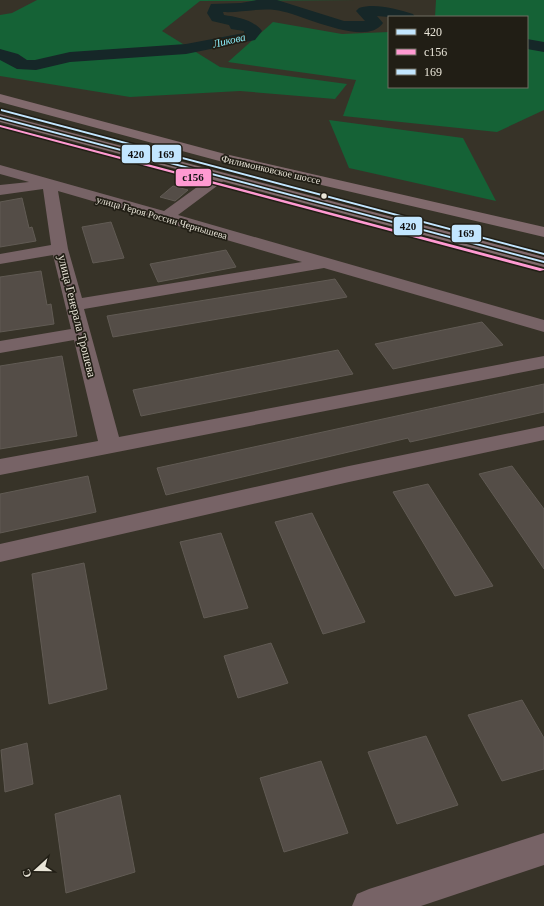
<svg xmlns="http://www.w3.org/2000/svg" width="544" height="906" viewBox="0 0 544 906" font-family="Georgia,serif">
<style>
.green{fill:#156236}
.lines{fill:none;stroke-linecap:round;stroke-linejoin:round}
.river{fill:#162728;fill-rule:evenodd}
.building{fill:#544d47;stroke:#615b54}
.minor{fill:#776366;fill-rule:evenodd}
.major{fill:#816a6d;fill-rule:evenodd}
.bus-1-casing{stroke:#211e15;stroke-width:3}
.bus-2-casing{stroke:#211e15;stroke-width:3}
.bus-3-casing{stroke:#211e15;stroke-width:3}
.bus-1{fill:#c2e6ff;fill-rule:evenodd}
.bus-2{fill:#ff9ad2;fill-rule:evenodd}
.bus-3{fill:#c2e6ff;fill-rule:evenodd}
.bus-dot{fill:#e9e5d8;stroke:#211e15;stroke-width:1.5}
.labels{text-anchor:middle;stroke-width:3.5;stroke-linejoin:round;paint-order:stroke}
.far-street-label{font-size:10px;fill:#e9e5d8;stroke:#211e15}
.far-water-label{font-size:11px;font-style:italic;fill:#8aedf8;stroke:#211e15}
.street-label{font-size:12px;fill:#e9e5d8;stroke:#211e15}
.line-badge{stroke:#211e15;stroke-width:1.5}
.pale-badge-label{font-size:11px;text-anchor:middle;font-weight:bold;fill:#111}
</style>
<rect width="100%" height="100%" fill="#373328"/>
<g class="green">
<polygon points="37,0 358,0 200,1 162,31 220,67 347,84 335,99 240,91 130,97 0,76 0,15 12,13"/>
<polygon points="436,0 544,0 544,110 497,132 343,116 356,80 228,62 273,22 342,34 389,32 389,87 527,87 527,17 435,17"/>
<polygon points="329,120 463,138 496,201 349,168"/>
</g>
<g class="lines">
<g class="river">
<path d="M257,0H277L344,21H365L356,11L359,8C376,3 395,9 413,14L415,17H389L377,16L383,23C365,49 299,12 275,10C257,8 240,13 223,12L224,15C237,17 254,20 262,31L255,40L186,54L70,62L36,70L17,69L0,60V49L18,54L27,60H35L70,52L186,44L244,33V31L231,29L229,25L212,21L207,13L211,4L241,3Z"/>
<polygon points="527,39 544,42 544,52 527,49"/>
</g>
</g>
<g class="building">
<polygon points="173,186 188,190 175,201 160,197"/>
<polygon points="22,198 29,228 32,227 36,241 0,247 0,202"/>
<polygon points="111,222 124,258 93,263 82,227"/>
<polygon points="226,250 236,267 158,282 150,264"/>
<polygon points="41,271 47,305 51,304 54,324 0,332 0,277"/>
<polygon points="335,279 347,297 113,337 107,316"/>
<polygon points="482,322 503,345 393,369 375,344"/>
<polygon points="338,350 353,374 141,416 133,390"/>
<polygon points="62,356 77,436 0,449 0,366"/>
<polygon points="544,384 544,412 410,442 408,438 166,495 157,468"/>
<polygon points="512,466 544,509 544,569 479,474"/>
<polygon points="88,476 96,512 0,533 0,494"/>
<polygon points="428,484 493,586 455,596 393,492"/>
<polygon points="312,513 365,622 323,634 275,522"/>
<polygon points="221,533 248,608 204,618 180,542"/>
<polygon points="84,563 107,689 49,704 32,574"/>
<polygon points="271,643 288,683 238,698 224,656"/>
<polygon points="522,700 544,738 544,769 502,781 468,715"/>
<polygon points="426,736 458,805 397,824 368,752"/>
<polygon points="27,743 33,784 5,792 1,750"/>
<polygon points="321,761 348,833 284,852 260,778"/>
<polygon points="120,795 135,872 66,893 55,814"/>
</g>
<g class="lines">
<g class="minor">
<path d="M0,165L164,211L215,174H225L227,177L225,180L178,215L544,320V332L324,268L84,309L119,437L544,356V368L0,475V459L98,441L74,340L0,353V341L71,329L53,255L0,264V254L51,245L43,189L0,195V185L29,182L0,174ZM58,191L302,262L82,298L68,249Z"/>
<polygon points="544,426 544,440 349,482 0,562 0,544 349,466"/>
<polygon points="544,833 544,865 421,906 352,906 357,894 369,889"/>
</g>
<g class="major">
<polygon points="0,94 225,154 544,227 544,237 223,162 0,102"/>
<polygon points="0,114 544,257 544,267 0,122"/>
</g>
<g class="bus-1-casing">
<polygon id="bus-1" points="0,117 544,261 544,263 0,119"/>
</g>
<g class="bus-2-casing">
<polygon id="bus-2" points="0,125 544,269 544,270 540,271 0,127"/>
</g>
<g class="bus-3-casing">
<polygon id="bus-3" points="1,109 544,253 544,255 1,111"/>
</g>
<use href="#bus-1" class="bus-1"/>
<use href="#bus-2" class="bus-2"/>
<use href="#bus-3" class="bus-3"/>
</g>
<circle class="bus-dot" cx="324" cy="196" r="3.5"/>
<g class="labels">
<g class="far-street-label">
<text transform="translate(271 169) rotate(13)" y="4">Филимонковское шоссе</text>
<text transform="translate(162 217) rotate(16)" y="4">улица Героя России Чернышева</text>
</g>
<g class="far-water-label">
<text transform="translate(229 40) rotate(-13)" y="4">Ликова</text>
</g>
<g class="street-label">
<text transform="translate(77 316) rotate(76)" y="4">улица Генерала Трошева</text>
</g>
</g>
<g class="line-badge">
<rect x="151" y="144" width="31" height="19" rx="4" fill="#c2e6ff"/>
<rect x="121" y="144" width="30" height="20" rx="4" fill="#c2e6ff"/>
<rect x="175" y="168" width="37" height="19" rx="4" fill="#ff9ad2"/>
<rect x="393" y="216" width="30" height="20" rx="4" fill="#c2e6ff"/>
<rect x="451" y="224" width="31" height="19" rx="4" fill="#c2e6ff"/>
</g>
<g class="pale-badge-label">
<text x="166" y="158">169</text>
<text x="136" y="158">420</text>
<text x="193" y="181">с156</text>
<text x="408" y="230">420</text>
<text x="466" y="237">169</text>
</g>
<rect x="388" y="16" width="140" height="72" fill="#211e15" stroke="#716e63"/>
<rect x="396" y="29" width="20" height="6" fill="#c2e6ff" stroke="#716e63"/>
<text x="424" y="36" font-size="12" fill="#e9e5d8">420</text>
<rect x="396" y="49" width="20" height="6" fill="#ff9ad2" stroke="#716e63"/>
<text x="424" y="56" font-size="12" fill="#e9e5d8">с156</text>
<rect x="396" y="69" width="20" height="6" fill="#c2e6ff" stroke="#716e63"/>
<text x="424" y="76" font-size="12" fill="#e9e5d8">169</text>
<g transform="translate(36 870) rotate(249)" stroke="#211e15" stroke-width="3" paint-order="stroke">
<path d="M0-3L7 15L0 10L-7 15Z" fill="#e9e5d8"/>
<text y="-6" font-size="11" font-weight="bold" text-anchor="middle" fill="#e9e5d8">С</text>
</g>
</svg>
